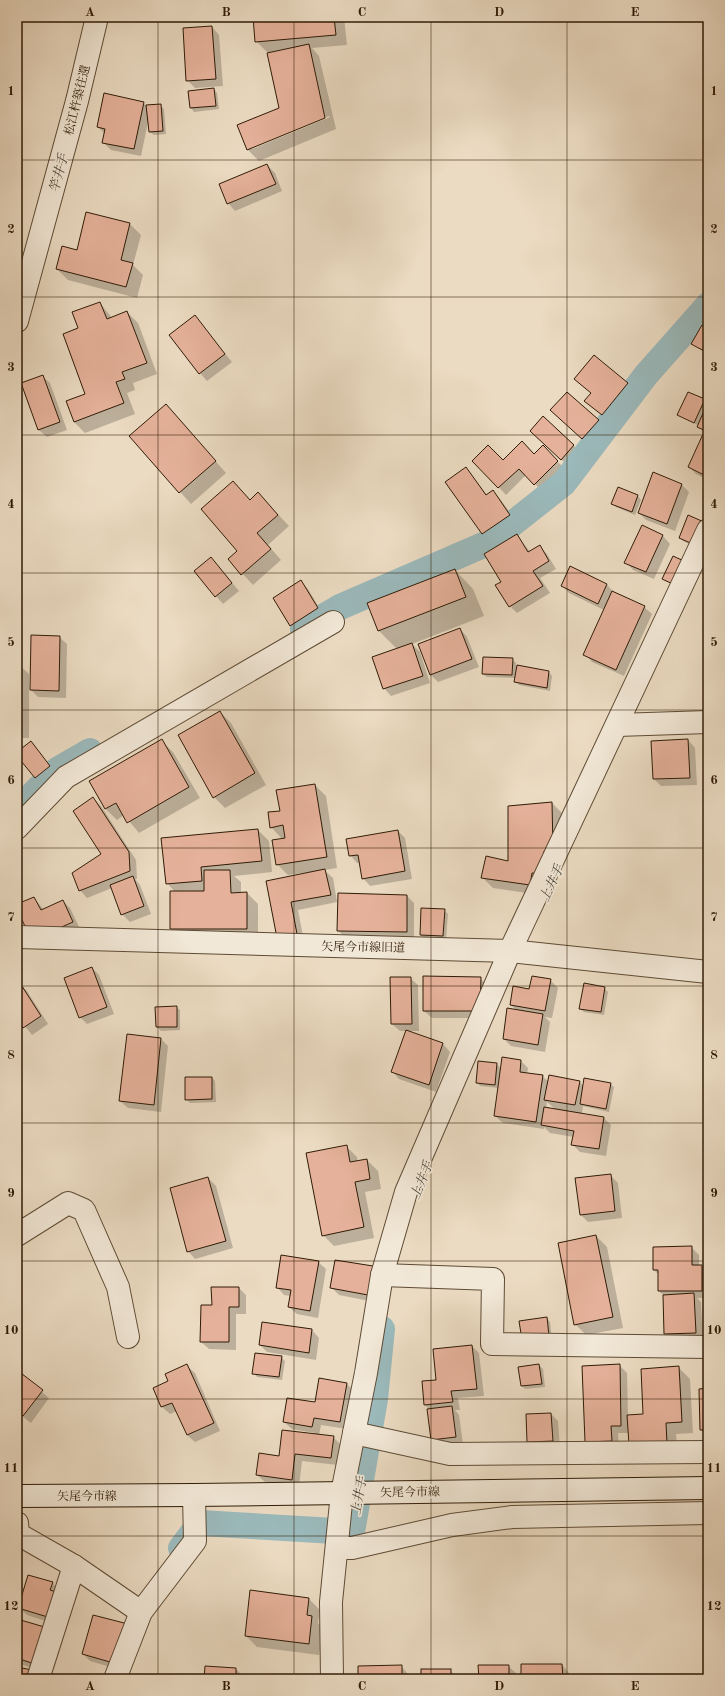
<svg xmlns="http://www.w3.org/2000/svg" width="725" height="1696" viewBox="0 0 725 1696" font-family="'Old Standard TT','Noto Serif JP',serif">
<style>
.shadow{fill:#0003;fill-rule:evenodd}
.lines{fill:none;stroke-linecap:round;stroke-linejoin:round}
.canal{stroke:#9bb9bb;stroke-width:26}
.building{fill:#e5b19a;stroke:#2f1b06}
.minor-casing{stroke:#5e4b35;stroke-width:24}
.secondary-casing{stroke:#2f1b06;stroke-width:24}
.minor{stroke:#f2e8d7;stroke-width:22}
.secondary{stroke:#f2e8d7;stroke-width:22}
.grid{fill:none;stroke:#2f1b06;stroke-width:1;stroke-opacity:0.55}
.labels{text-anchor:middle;stroke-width:3.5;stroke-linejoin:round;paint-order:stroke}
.street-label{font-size:12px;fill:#2f1b06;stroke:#f2e8d7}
.water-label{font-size:13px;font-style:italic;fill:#4f4a3c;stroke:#f2e8d7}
.neatline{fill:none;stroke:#2f1b06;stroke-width:1.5}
.grid-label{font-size:13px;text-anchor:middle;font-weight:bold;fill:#2f1b06}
</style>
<rect width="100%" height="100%" fill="#ebdbc2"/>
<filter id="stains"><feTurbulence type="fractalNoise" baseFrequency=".005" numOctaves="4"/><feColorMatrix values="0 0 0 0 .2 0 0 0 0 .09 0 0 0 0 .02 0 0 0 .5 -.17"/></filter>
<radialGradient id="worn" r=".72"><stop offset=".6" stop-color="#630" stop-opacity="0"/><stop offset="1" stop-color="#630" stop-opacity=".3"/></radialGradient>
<g class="shadow">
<path d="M254,17H344L347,45L312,48L319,56L336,129L259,161L248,150L239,125L280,109L274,52H267L256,41ZM329,116L330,117L252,149V147Z"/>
<polygon points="212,27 219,35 223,86 195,88 187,80"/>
<polygon points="214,89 217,93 219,109 194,112 191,108 190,92"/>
<polygon points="143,103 147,106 160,105 164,109 166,134 154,135 150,132 148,122 141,156 111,150 103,142 105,134 98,127"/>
<polygon points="267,165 275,173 282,191 235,211 228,203"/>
<polygon points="87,213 130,224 141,235 133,265 143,275 137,298 68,280 57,269 77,251"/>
<polygon points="100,303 112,318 127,312 138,323 157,374 133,383 135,390 127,393 135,414 85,433 74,422 86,394 80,329"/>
<polygon points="195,317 232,362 207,381 200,373"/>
<polygon points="708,329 708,354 692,344"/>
<polygon points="42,376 50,383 67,430 47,437 39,430 22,383"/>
<polygon points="627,384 635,391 610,422 586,401 592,394"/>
<polygon points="688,393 708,403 708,435 699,426 679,415"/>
<polygon points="166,405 226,473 191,504 130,436"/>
<polygon points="543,417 581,453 569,467 539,438"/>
<polygon points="559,418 598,421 605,428 590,445"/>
<polygon points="708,438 708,480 696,474 689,467"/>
<polygon points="543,447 565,469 542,491 526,475 506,495 474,461 503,461 534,455"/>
<polygon points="466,468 487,495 492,491 500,499 517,522 491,541 483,534 446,482"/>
<polygon points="682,485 689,492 675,531 646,520 639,513"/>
<polygon points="618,488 638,496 641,500 635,515 616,507 612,503"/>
<polygon points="258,493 289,526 268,545 281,560 253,585 229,559 238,551 250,500"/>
<polygon points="689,517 699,548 683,541 680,538"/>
<polygon points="642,527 663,536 670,544 654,579 633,570 626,562"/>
<polygon points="517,535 530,552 539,546 547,554 556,569 540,578 550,593 517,613 510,606 502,582"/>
<polygon points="218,566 239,591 223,604 195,572"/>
<polygon points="571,567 607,585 614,592 644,607 652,614 624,676 592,662 585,654 604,610 569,593 562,585"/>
<polygon points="455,570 473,589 484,616 412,644 420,652 430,683 391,696 384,688 397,649 379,631 368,604"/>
<polygon points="301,582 308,589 324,616 298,632 291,625"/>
<polygon points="460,629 467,637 479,667 438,682 431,675 420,645"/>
<polygon points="59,637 67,644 66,698 38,697 31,690"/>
<polygon points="512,659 516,663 516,666 549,672 552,676 550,691 519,685 515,681 515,678 487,677 483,674"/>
<polygon points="17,663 29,674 29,738 17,738"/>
<polygon points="220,712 231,723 266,785 225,808 214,797"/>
<polygon points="688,740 695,748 697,785 661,786 654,779"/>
<polygon points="162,741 173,752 200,798 139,833 124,815 117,820 106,809 90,782"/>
<polygon points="34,746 53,770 40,781 17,754"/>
<polygon points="315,785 326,796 337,868 324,870 333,878 337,902 298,910 304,941 286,945 267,882 310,874 310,872 288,875 277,864 283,840 271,827 281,811"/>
<polygon points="93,798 101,806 136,860 137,879 135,879 140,885 151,914 130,922 122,914 112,888 87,898 80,890 103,854"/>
<polygon points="552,803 563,814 541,895 493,888 482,877 509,863"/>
<polygon points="258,830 269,841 272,872 234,876 241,882 241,893 247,893 258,904 258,940 182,940 171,928 175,892 167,883 162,839"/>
<polygon points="398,831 405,838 412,879 370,886 363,878 360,863 357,863 350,855"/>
<polygon points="407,896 414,903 414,939 345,938 338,930"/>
<polygon points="34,898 44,910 63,901 70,908 80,929 56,940 17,907"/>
<polygon points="444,910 448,914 446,940 424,938 421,935"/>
<polygon points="92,968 99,975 114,1014 87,1024 80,1017"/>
<polygon points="410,978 418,985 419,1031 407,1031 443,1044 450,1052 436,1092 399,1079 392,1071 406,1031 400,1031 392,1024"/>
<polygon points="480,978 488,986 487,1018 432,1018 424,1011"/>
<polygon points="550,980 558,988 552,1018 545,1017 550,1022 545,1052 511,1046 504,1039 517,1011 511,1005 530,990"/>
<polygon points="20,984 27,991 48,1024 32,1035 17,1016 17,986"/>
<polygon points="604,988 608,992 604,1015 584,1012 580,1009"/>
<polygon points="176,1007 180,1010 180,1030 161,1031 157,1027 156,1008"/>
<polygon points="161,1039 168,1046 161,1112 128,1108 120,1101"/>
<path d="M521,1061L528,1068L527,1074L542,1076L549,1082H579L584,1086L610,1084L614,1087L609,1112L583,1106L582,1114L604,1118L611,1125L606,1156L580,1152L572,1144L574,1137L550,1133L544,1127V1129L503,1123L495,1116L499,1088L480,1086L477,1082L497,1064L501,1069ZM547,1102L555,1109L546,1108Z"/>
<polygon points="212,1078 215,1081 216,1102 190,1103 186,1099"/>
<polygon points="346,1146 357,1157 358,1162 367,1160 378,1171 381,1189 365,1192 374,1238 334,1246 323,1235"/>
<polygon points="610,1175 618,1183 622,1218 588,1222 581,1215"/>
<polygon points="208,1178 216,1186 233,1248 195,1259 188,1251"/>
<polygon points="596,1236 607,1247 623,1328 586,1335 575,1324"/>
<polygon points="691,1247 699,1255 699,1266 708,1273 708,1298 697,1298 701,1302 703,1340 673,1341 665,1334 664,1296 659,1291 659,1275 654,1270"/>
<polygon points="336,1261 375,1302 339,1295 332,1288"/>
<polygon points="318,1262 326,1269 318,1318 297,1314 289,1307 291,1296 284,1295 277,1287"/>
<polygon points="239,1288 246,1295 246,1314 236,1314 236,1350 209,1349 201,1342 213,1306"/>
<polygon points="547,1318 550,1322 552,1340 526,1343"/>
<polygon points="312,1330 319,1338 316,1360 267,1352 260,1345"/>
<polygon points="472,1346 479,1353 484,1396 458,1398 460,1410 455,1410 459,1415 463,1444 439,1447 432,1439 430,1410 425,1405 437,1381"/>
<polygon points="281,1357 285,1361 282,1380 257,1377 254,1373"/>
<polygon points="539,1365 543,1369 545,1387 525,1389 522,1386"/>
<polygon points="619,1365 627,1373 628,1416 644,1415 678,1367 690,1379 693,1433 676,1434 678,1454 629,1433 618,1433 619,1448 593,1449 586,1441"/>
<polygon points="187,1366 195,1373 220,1431 195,1442 187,1435 177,1411 170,1414 162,1407 154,1388 169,1381"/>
<polygon points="17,1371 49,1398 31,1423 17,1412"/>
<polygon points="347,1384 354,1391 347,1429 321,1425 319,1435 333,1437 341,1445 338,1465 302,1461 299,1487 265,1482 257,1475 280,1457 315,1435 315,1433 292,1429 284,1422"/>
<polygon points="708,1389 708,1437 701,1430"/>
<polygon points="551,1414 558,1421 560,1448 536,1449 528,1441"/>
<polygon points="52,1583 60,1591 58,1625 27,1615 19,1608"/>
<polygon points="309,1599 320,1610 318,1623 323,1628 319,1655 257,1647 246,1636"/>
<polygon points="93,1616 124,1671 90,1661 83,1654"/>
<polygon points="17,1620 45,1672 17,1663"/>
<polygon points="562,1665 569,1673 570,1679 522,1679"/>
<polygon points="401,1666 412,1679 359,1679"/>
<polygon points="508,1666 516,1673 516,1679 480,1679"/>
<polygon points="206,1667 236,1669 244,1677 243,1679 205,1679"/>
<polygon points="450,1670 458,1679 422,1679"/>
</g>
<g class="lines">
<g class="canal">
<polyline points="303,629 340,607 488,543 564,483 646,375 708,305"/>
<polyline points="17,810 57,770 90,751"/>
<polyline points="181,1548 200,1523 352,1532 375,1399 382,1329"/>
</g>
</g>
<g class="building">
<polygon points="253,17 334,17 336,35 255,42"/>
<polygon points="212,26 216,79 186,81 183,28"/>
<polygon points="309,44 325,118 247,150 237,125 279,108 267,53"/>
<polygon points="214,88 216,106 190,108 188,91"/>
<polygon points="104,93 144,102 134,149 102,143 105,129 97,127"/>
<polygon points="161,104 163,131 149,132 146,105"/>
<polygon points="267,164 276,184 227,204 219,184"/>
<polygon points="86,212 130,223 121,260 133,263 126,287 56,269 62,246 77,250"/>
<polygon points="100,302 107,319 127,311 147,363 122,372 125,379 116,382 124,403 74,422 66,401 85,394 63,334 78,328 72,312"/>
<polygon points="195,315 225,354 199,374 169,335"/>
<polygon points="702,325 708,328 708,353 691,344"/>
<polygon points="594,355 628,383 602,415 584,401 591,393 574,379"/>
<polygon points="43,375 60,422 38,430 21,383"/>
<polygon points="567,392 599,420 582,439 550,410"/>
<polygon points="688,392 705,399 694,423 677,415"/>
<polygon points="166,404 216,461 179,493 129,436"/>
<polygon points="707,404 708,405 708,432 697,427"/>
<polygon points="543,416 574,445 561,460 530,431"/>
<polygon points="703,434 708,436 708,477 688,467"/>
<polygon points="522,441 534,454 543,445 558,461 534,485 519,469 498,488 472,461 488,445 503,460"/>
<polygon points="466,467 486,495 493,490 510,515 482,534 445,482"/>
<polygon points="653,472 682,484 667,524 638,513"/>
<polygon points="233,481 250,500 258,492 278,515 257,533 271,549 241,575 228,559 237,551 201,509"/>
<polygon points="618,487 638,495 632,512 611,504"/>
<polygon points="688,515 704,522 695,545 679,538"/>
<polygon points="642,525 663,535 646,572 624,563"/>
<polygon points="517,534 528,552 540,545 549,561 533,571 543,586 509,607 495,585 501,582 484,554"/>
<polygon points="673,556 686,562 675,585 662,579"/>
<polygon points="211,557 232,583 215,597 194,571"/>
<polygon points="570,566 607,584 598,604 561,586"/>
<polygon points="455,569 466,597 378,631 367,603"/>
<polygon points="301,580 318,608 290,626 273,598"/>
<polygon points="612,591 645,606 616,670 583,655"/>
<polygon points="460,628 472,659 430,675 418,644"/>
<polygon points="31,635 60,636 59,691 30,690"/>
<polygon points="412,643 423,676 383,689 372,657"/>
<polygon points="483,657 513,658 512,675 482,674"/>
<polygon points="17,662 18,662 19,727 17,727"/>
<polygon points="517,665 549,671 547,688 514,682"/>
<polygon points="220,711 255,773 213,798 178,735"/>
<polygon points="162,739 189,787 127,823 116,803 105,809 89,781"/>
<polygon points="688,739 690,778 653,779 651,741"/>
<polygon points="31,741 50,766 35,778 17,756 17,752"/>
<polygon points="315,784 327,857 276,865 272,840 285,838 283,825 270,828 268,812 280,811 276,790"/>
<polygon points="93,797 129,852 130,871 79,891 72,873 101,854 73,811"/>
<polygon points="552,802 553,849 544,851 542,874 532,873 530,885 481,878 486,856 508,861 508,806"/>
<polygon points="258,829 262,861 201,867 202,881 166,884 161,838"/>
<polygon points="398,830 405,871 362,879 358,855 349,856 346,839"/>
<polygon points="325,869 331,895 291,902 297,934 277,938 266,881"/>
<polygon points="204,870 230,870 231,893 247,892 247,929 170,929 170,891 204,891"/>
<polygon points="133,876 144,906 121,915 110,885"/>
<polygon points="338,893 407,895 407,932 337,931"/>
<polygon points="34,897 41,910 63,900 73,922 48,933 29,935 17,909 17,904"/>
<polygon points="421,908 445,909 443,936 420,935"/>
<polygon points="92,967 107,1007 79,1018 64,978"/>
<polygon points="423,976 481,977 480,1011 423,1011"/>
<polygon points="532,976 551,979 545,1011 510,1005 513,986 529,989"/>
<polygon points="390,977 411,977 412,1024 391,1024"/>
<polygon points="20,983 41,1016 23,1028 17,1018 17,985"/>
<polygon points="584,983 605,987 601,1012 579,1009"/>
<polygon points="177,1006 177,1027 156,1027 155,1007"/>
<polygon points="507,1008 543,1014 538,1045 503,1039"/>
<polygon points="406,1030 443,1043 429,1085 391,1072"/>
<polygon points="127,1034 161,1038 154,1105 119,1101"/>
<polygon points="502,1057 521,1060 520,1072 543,1075 536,1122 494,1116"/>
<polygon points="478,1061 497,1063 495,1085 476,1083"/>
<polygon points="549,1075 580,1081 575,1105 544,1100"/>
<polygon points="185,1077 212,1077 212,1099 185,1100"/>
<polygon points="584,1078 611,1083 606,1109 580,1104"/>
<polygon points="544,1107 604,1117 599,1149 571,1145 574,1131 541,1125"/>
<polygon points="347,1145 350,1162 367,1159 370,1179 355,1182 364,1227 322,1236 306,1153"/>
<polygon points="611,1174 615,1211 580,1215 575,1178"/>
<polygon points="208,1177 226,1241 187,1252 170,1188"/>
<polygon points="596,1235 613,1317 574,1325 558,1243"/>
<polygon points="692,1246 692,1265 702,1265 702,1291 658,1291 658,1270 653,1270 653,1247"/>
<polygon points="281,1255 319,1261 310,1311 288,1307 291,1290 276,1288"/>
<polygon points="335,1260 373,1266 368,1295 330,1288"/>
<polygon points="211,1287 239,1287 239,1307 229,1307 229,1342 200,1342 201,1305 212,1305"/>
<polygon points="694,1293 696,1333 664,1334 663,1295"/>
<polygon points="547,1317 549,1336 522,1340 519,1321"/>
<polygon points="262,1322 312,1329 309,1353 259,1345"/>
<polygon points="472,1345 477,1389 451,1391 453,1402 424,1405 422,1381 436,1380 433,1349"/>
<polygon points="255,1353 282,1356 279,1377 252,1374"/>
<polygon points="187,1364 214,1423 187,1435 172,1403 161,1407 153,1388 168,1381 165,1374"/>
<polygon points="539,1364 542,1384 521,1386 518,1367"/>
<polygon points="620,1364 621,1426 611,1426 612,1441 585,1442 582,1366"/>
<polygon points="679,1366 682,1422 666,1423 667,1443 629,1445 627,1415 643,1414 641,1369"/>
<polygon points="17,1370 43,1390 23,1416 17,1412"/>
<polygon points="319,1378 347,1383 340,1422 314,1418 312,1427 283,1422 287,1398 315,1402"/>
<polygon points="708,1388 708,1430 700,1430 699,1389"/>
<polygon points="452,1406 456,1437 431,1440 427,1409"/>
<polygon points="551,1413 553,1441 527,1442 526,1414"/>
<polygon points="282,1430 334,1436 331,1458 295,1454 292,1480 256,1475 259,1453 279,1456"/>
<polygon points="28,1575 53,1582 50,1590 59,1593 51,1618 18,1608"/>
<polygon points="250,1590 309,1598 307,1615 312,1616 309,1644 245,1636"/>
<polygon points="93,1615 128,1624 117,1664 82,1654"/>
<polygon points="17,1619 48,1628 37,1665 17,1658"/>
<polygon points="521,1664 562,1664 563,1679 521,1679"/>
<polygon points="402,1665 402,1679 358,1679 358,1666"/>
<polygon points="478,1665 509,1665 509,1679 479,1679"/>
<polygon points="205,1666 236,1668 236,1679 204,1679"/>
<polygon points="17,1667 32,1670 29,1679 17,1679"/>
<rect x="421" y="1669" width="30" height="10"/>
<polygon points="77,1674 98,1679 76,1679"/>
<polygon points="277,1675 324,1677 324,1679 277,1679"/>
</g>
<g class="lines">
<g class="minor-casing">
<g id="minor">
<polyline points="17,321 77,101 97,17"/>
<polyline points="617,725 708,722"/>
<polyline points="17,828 66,777 333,622"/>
<polyline points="17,937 510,951 708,972"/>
<polyline points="17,1235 68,1203 84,1210 118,1287 128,1337"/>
<polyline points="382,1275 493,1279 492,1344 708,1347"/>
<polyline points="354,1433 450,1454 708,1452"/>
<polyline points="17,1523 18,1534 74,1566 141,1612"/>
<polyline points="337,1548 352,1548 452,1525 512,1517 708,1513"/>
<polyline points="38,1679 74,1566"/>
<polyline points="115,1679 141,1612 195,1541 194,1495"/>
<polyline points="332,1679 331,1602 342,1493 366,1373 382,1275 406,1192 510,951 708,530"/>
</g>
</g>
<g class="secondary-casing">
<polyline id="secondary" points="17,1496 194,1495 708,1488"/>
</g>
<use href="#minor" class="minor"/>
<use href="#secondary" class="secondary"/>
</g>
<path class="grid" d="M158,17V1679M294,17V1679M431,17V1679M567,17V1679M17,160H708M17,297H708M17,435H708M17,573H708M17,710H708M17,848H708M17,986H708M17,1123H708M17,1261H708M17,1399H708M17,1536H708"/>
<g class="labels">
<g class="street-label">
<text transform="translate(77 100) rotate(-76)" y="4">松江杵築往還</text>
<text transform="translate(363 947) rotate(1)" y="4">矢尾今市線旧道</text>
<text transform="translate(410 1492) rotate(-1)" y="4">矢尾今市線</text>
<text x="87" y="1500">矢尾今市線</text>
</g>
<g class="water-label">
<text transform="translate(58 173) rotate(-75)" y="5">竿井手</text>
<text transform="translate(551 883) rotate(-65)" y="5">上井手</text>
<text transform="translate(421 1180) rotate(-68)" y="5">上井手</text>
<text transform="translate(358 1496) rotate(-80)" y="5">上井手</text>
</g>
</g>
<rect width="725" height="1696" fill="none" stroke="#ebdbc2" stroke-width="44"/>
<rect x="22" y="22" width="681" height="1652" class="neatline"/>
<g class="grid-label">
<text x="90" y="16">A</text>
<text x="226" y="16">B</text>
<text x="362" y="16">C</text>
<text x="499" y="16">D</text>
<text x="635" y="16">E</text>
<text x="11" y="95">1</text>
<text x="714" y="95">1</text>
<text x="11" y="233">2</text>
<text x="714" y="233">2</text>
<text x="11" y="371">3</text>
<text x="714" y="371">3</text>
<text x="11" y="508">4</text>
<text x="714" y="508">4</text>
<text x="11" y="646">5</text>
<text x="714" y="646">5</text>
<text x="11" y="784">6</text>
<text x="714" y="784">6</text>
<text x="11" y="921">7</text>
<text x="714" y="921">7</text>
<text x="11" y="1059">8</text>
<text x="714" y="1059">8</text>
<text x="11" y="1197">9</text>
<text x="714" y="1197">9</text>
<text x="11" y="1334">10</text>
<text x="714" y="1334">10</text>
<text x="11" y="1472">11</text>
<text x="714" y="1472">11</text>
<text x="11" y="1610">12</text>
<text x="714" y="1610">12</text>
<text x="90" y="1690">A</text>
<text x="226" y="1690">B</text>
<text x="362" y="1690">C</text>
<text x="499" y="1690">D</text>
<text x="635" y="1690">E</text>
</g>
<rect width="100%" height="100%" filter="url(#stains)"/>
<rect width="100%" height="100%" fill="url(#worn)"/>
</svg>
